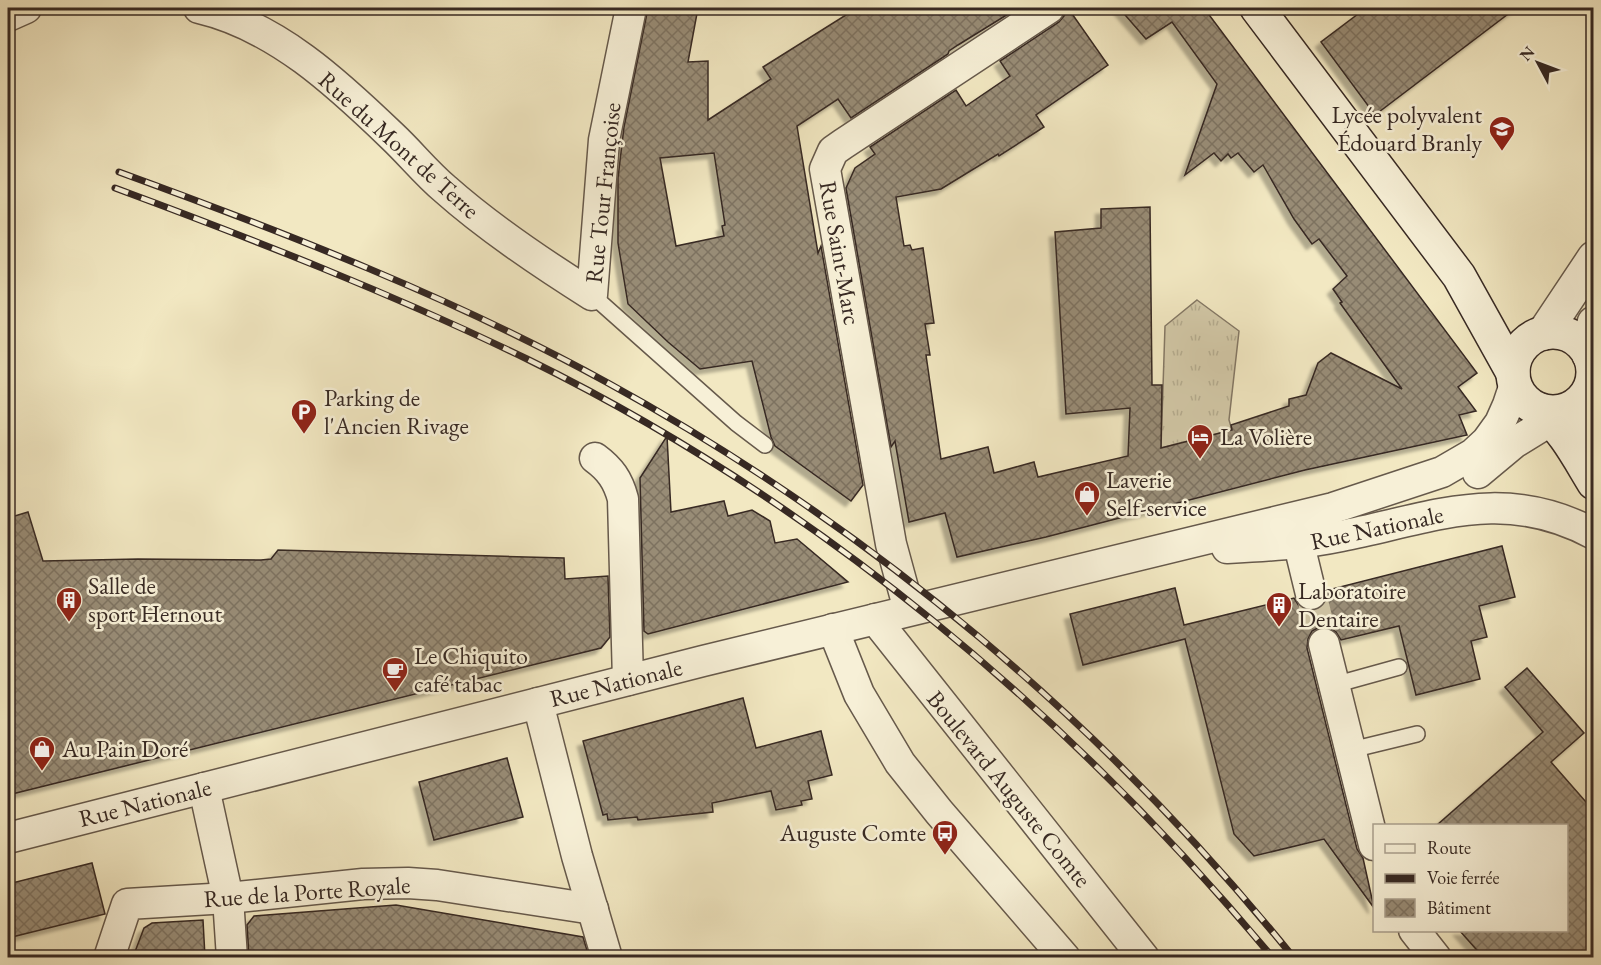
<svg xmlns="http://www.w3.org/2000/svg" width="1601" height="965" viewBox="0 0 1601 965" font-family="'EB Garamond',serif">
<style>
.grass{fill:url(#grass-tufts);stroke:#847865;stroke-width:1.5}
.building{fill:url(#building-cross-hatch);stroke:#372923;stroke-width:1.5;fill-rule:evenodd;filter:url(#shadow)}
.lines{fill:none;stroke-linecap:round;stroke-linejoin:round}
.minor-tunnel{stroke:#cdc2a2;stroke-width:30;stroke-dasharray:30 15;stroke-linecap:butt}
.service-casing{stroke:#66594b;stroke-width:18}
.minor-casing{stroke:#66594b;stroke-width:33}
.tertiary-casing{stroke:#66594b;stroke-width:36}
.secondary-casing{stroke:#372923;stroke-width:36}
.service{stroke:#f7f0d7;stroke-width:15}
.minor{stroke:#f7f0d7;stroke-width:30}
.tertiary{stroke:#f7f0d7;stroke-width:33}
.secondary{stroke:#f7f0d7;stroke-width:33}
.rail-casing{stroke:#372923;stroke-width:7}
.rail{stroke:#f7f0d7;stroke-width:4.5;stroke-dasharray:14;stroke-linecap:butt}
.labels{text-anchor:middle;stroke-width:5;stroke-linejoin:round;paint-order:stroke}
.poi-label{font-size:24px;fill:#372923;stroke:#f7f0d7;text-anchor:start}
.street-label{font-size:24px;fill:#372923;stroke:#f7f0d7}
</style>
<defs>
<pattern id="grass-tufts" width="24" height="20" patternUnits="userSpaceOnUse" patternTransform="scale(1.5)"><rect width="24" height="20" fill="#d2c8a7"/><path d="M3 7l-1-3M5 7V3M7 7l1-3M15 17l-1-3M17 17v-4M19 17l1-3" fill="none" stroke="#b5ac8f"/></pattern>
<pattern id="building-cross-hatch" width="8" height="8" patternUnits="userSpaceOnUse" patternTransform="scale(1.5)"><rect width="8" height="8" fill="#988c76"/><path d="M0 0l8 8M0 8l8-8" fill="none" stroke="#7d7260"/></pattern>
<filter id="shadow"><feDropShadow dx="-5.5" dy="5.5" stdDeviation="1.5" flood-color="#0004"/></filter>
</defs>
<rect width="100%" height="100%" fill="#f2e8c2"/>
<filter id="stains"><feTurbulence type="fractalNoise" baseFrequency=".00333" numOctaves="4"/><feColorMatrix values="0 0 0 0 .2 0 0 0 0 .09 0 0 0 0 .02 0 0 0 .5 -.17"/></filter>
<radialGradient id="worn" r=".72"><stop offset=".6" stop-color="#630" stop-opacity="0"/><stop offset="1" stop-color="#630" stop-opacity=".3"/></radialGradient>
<polygon class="grass" points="1197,300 1239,331 1229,420 1232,430 1161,448 1165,326"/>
<g class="building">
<path d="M648,8H698L688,62L708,61V120L771,79L763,67L857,8H1018L958,45L949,51L948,54L851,118L838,99L797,126L818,253L821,246L863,485L851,501L775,446L771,437L752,361L700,369L668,342L628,304L618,243V178L624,127ZM714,153L725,225L722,226L724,236L676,246L660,158Z"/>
<polygon points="1066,8 1068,8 1108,65 1036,115 1044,127 999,156 998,154 941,189 896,197 904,246 910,245 912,250 923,248 934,323 925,324 930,355 926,355 941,459 988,447 994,473 1034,462 1038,477 1128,456 1130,408 1066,414 1055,232 1101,228 1101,209 1150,207 1152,385 1162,385 1161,448 1232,430 1231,425 1289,406 1289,399 1306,395 1318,363 1331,353 1402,389 1340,303 1342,302 1333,289 1347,276 1319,239 1312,244 1294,219 1263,165 1254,172 1238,153 1231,158 1228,154 1221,161 1214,153 1185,175 1217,84 1172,22 1146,39 1119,8 1204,8 1477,373 1458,387 1476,411 1459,415 1467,435 1305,470 1046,537 957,557 945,513 909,522 895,441 891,447 846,188 855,168 875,154 870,147 956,90 966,106 1010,76 1000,61 1059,22 1064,16"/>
<polygon points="1366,8 1516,8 1375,115 1321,42"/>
<polygon points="667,436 671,512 724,501 728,516 752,510 770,521 775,543 797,539 848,582 648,634 644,631 640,478"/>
<polygon points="28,512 43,561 138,559 261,560 271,559 278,550 564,558 565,579 608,576 610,637 601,648 8,795 8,518"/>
<polygon points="1502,546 1515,597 1479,606 1487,637 1471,641 1480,679 1416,695 1399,626 1341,640 1336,632 1328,627 1320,627 1312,631 1308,639 1307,648 1357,849 1363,858 1374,908 1324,839 1254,856 1234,834 1185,639 1083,665 1070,614 1175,588 1184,625 1294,598 1299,606 1306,610 1314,611 1323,606 1328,598 1328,590"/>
<polygon points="1527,668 1584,733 1551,762 1593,810 1593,957 1483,957 1459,930 1566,930 1566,825 1437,825 1543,732 1505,687"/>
<polygon points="743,698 756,748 821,731 832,775 808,781 812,799 801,801 802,805 776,810 771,791 712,803 713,812 638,820 637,817 608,820 607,814 603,815 583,741"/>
<polygon points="507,758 523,817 434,840 419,782"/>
<polygon points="92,863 105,914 8,938 8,884"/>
<polygon points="396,905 583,937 589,957 382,957 382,950 315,957 249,957 247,925 254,916"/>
<polygon points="203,920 205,957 133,957 144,928 152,923"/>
</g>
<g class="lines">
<polyline class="minor-tunnel" points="1311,594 1324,644"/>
<g class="service-casing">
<g id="service">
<polyline points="592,295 736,423 765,445"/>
<polyline points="1334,685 1399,667"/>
<polyline points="1351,750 1417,734"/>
</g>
</g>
<g class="minor-casing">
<g id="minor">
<path d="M199,8C276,26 337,83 393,137C411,154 426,173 445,189C490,229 541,263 592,295L604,140L631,8"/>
<polyline points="8,16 26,8"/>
<path d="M595,458C610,469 618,480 623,499L628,680"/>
<polyline points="1478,473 1514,443 1571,408"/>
<polyline points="1294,524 1311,594"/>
<path d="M1227,548C1265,546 1303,544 1341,536C1433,518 1503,485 1594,534"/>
<polyline points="909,610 891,544 825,169 833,151 843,144 1049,8"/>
<polyline points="875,619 1144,958"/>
<polyline points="833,629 859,694 900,763 939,812 1065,958"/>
<polyline points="1324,644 1374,845"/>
<polyline points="538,703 577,856 607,958"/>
<polyline points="204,788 228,898 232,958"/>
<polyline points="8,838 703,661 1333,508 1442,472 1473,454 1487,441 1500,423 1508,405 1515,384"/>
<polyline points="1414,930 1436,958"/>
<polyline points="109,958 127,904 228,898 363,884 408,883 437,885 593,909"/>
</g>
</g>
<g class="tertiary-casing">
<g id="tertiary">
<polyline points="1544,333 1594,258"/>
<polyline points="1589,355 1594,323"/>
</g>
</g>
<g class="secondary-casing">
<g id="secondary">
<polyline points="1257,8 1459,276 1513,373"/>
<circle cx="1553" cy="372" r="40"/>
<polyline points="1587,394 1587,417 1594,444"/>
<path d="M1540,410C1564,429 1578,457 1594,483"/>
</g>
</g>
<use href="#service" class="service"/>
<use href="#minor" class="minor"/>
<use href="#tertiary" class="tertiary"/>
<use href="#secondary" class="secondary"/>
<g class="rail-casing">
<g id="rail">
<path d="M119,172C286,233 452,297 608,383C872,528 1105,724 1294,958"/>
<path d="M115,188C255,240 393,294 527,359C816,501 1067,711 1273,958"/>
</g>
</g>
<use href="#rail" class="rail"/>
</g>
<defs>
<g id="school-pin" transform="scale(1.35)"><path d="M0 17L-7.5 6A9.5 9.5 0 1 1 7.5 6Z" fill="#8f2418" stroke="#f7f0d7"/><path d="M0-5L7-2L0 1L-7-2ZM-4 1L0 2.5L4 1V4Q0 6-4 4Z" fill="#fff"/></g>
<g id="parking-pin" transform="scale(1.35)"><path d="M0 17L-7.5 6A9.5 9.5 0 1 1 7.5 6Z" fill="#8f2418" stroke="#f7f0d7"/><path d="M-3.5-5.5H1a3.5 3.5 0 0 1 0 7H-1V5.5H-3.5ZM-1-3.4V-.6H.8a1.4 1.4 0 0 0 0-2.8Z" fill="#fff"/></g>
<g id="hotel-pin" transform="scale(1.35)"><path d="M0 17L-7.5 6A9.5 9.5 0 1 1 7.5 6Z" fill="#8f2418" stroke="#f7f0d7"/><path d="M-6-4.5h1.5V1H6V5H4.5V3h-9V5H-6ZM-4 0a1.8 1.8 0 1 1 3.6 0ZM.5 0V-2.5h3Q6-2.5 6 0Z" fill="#fff"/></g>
<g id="shop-pin" transform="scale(1.35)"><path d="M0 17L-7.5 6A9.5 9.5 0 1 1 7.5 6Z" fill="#8f2418" stroke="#f7f0d7"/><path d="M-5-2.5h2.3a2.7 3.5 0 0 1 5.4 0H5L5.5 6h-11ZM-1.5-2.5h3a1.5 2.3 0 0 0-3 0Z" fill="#fff"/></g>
<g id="building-pin" transform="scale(1.35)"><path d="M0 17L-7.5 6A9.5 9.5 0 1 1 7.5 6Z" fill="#8f2418" stroke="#f7f0d7"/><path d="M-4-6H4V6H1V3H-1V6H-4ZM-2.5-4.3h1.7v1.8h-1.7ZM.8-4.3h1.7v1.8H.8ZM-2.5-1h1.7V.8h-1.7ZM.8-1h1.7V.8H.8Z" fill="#fff"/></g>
<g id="cafe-pin" transform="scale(1.35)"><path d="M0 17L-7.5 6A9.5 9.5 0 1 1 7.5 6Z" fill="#8f2418" stroke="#f7f0d7"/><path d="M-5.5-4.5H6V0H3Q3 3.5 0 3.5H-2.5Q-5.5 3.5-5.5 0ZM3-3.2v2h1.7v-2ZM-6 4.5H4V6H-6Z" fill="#fff"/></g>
<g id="bus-pin" transform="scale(1.35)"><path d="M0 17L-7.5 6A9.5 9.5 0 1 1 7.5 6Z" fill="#8f2418" stroke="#f7f0d7"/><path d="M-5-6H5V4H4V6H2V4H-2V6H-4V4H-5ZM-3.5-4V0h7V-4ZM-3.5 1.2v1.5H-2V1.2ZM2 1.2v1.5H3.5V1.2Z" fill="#fff"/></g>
</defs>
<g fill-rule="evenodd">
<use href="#school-pin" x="1502" y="129"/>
<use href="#parking-pin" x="304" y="412"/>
<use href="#hotel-pin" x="1200" y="437"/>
<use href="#shop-pin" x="1087" y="494"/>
<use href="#building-pin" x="69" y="600"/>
<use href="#building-pin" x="1279" y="605"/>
<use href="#cafe-pin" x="395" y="670"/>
<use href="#shop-pin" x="42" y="749"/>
<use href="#bus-pin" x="945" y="833"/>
</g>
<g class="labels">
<g class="poi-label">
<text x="1482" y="123" text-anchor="end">Lycée polyvalent<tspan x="1482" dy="28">Édouard Branly</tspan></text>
<text x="324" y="406">Parking de<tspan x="324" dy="28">l'Ancien Rivage</tspan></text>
<text x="1220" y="445">La Volière</text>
<text x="1106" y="488">Laverie<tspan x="1106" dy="28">Self-service</tspan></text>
<text x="88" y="594">Salle de<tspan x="88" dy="28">sport Hernout</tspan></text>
<text x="1298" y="599">Laboratoire<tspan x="1298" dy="28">Dentaire</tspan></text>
<text x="414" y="664">Le Chiquito<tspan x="414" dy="28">café tabac</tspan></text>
<text x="62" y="757">Au Pain Doré</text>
<text x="926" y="841" text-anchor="end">Auguste Comte</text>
</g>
<g class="street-label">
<text transform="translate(399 145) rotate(42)" y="8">Rue du Mont de Terre</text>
<text transform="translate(603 193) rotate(-84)" y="8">Rue Tour Françoise</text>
<text transform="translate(840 253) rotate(80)" y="8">Rue Saint-Marc</text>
<text transform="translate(1377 528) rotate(-12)" y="8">Rue Nationale</text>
<text transform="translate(616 683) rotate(-14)" y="8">Rue Nationale</text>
<text transform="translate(1009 789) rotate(51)" y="8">Boulevard Auguste Comte</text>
<text transform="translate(145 803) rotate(-14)" y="8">Rue Nationale</text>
<text transform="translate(307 892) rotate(-4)" y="8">Rue de la Porte Royale</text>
</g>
</g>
<rect width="1601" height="965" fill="none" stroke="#f2e8c2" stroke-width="30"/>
<rect x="9" y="9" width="1583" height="947" fill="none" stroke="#372923" stroke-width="3"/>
<rect x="15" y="15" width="1571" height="935" fill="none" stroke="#372923" stroke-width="1.5"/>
<rect x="1373" y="824" width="195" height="108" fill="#f7f0d7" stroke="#aaa08f" stroke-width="1.5"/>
<rect x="1385" y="844" width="30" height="9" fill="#f7f0d7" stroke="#aaa08f" stroke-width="1.5"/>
<text x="1427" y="854" font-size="18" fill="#372923">Route</text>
<rect x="1385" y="874" width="30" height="9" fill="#372923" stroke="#aaa08f" stroke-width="1.5"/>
<text x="1427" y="884" font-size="18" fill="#372923">Voie ferrée</text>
<rect x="1385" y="899" width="30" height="18" fill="url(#building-cross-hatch)" stroke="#aaa08f" stroke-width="1.5"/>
<text x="1427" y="914" font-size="18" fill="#372923">Bâtiment</text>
<g transform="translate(1538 63) rotate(311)" stroke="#f7f0d7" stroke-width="4.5" paint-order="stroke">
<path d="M0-4.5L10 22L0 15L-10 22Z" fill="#372923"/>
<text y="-9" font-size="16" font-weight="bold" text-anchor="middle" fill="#372923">N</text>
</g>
<rect width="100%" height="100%" filter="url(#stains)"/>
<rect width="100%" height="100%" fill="url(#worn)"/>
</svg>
